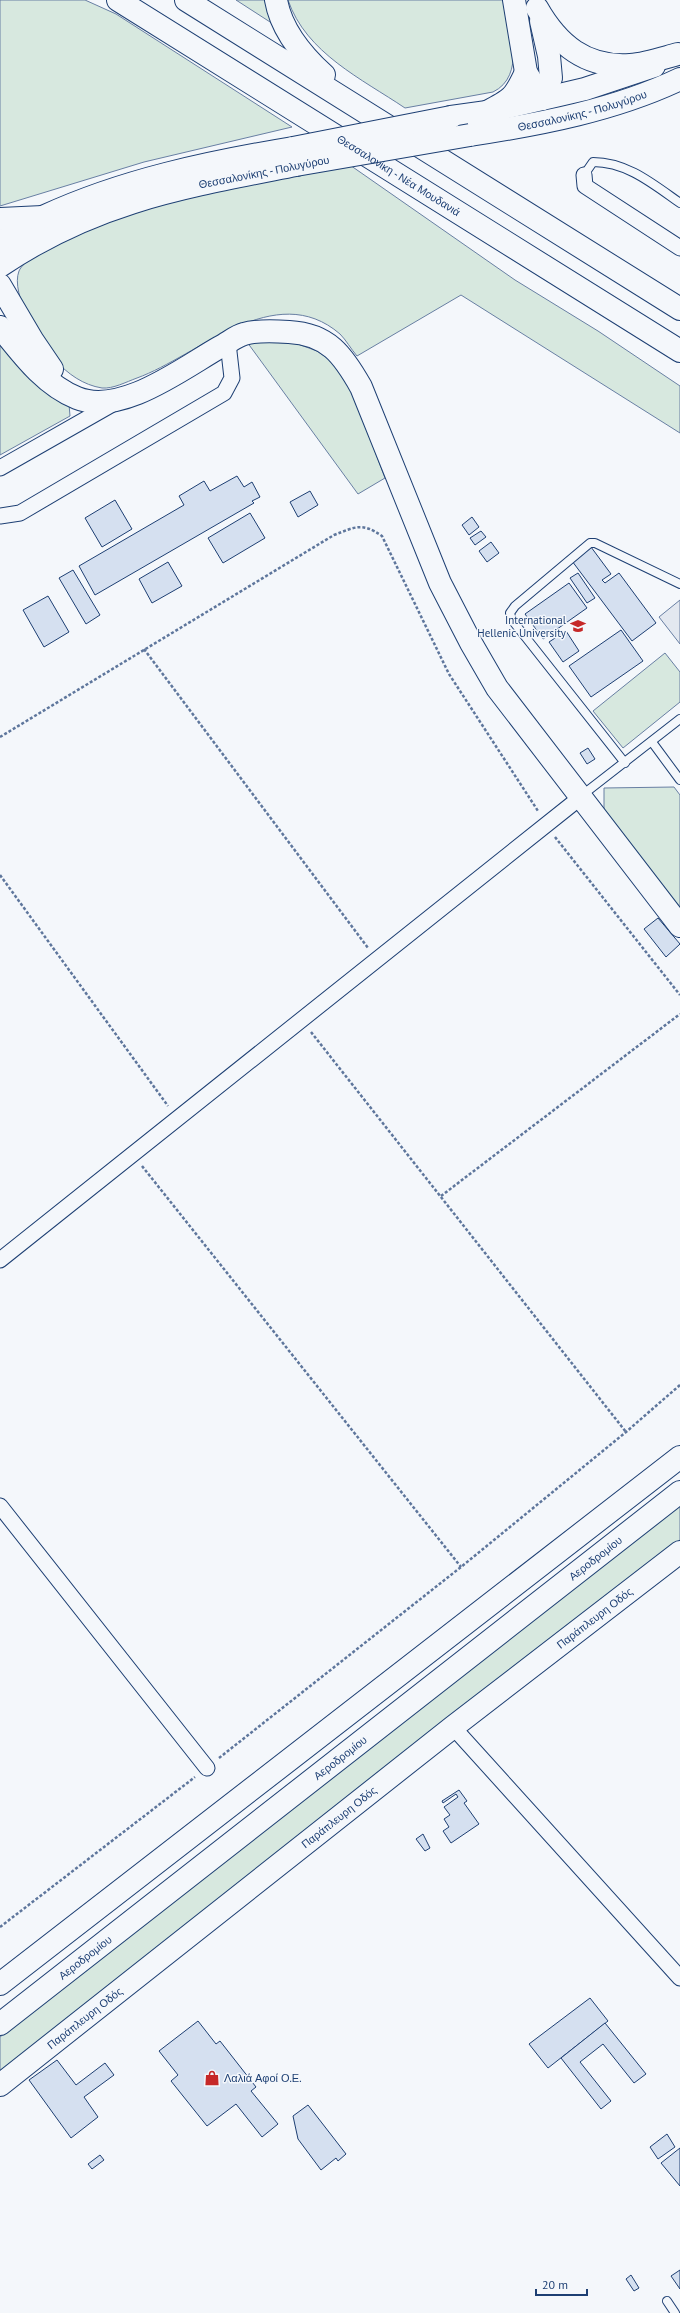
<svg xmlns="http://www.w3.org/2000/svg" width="680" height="2313" viewBox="0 0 680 2313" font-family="'PT Sans',sans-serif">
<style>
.green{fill:#d7e8df;stroke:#687fa3}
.parking{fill:#e3e8f0;stroke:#687fa3}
.building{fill:#d5e0f0;stroke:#1d3f73}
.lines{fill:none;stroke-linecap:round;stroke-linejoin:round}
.lane-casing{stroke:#1d3f73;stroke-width:10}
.street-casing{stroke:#1d3f73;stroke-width:17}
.secondary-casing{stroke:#1d3f73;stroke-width:24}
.primary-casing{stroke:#1d3f73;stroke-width:24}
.highway-casing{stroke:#1d3f73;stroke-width:24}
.path{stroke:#5e769c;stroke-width:2.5;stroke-dasharray:3 2;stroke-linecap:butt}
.lane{stroke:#f4f7fb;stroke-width:8}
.street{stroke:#f4f7fb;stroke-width:15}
.secondary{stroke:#f4f7fb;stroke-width:22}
.primary{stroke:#f4f7fb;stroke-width:22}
.highway{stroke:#f4f7fb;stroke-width:22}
.primary-bridge-casing{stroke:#1d3f73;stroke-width:24;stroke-linecap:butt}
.primary-bridge{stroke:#f4f7fb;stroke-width:22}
.labels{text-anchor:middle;stroke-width:3;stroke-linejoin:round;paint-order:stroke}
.street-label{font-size:11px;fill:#1d3f73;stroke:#f4f7fb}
.poi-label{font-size:11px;fill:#1d3f73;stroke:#f4f7fb;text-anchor:end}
</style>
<rect width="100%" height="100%" fill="#f4f7fb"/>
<g class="green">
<polygon points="0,0 85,0 116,14 292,127 144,162 0,206"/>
<polygon points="236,0 269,0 284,31"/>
<path d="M288,0H507C510,28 526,76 493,92L405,108C362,79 306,53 288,0Z"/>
<path d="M347,163L515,280L598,331L680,386V433L461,295L357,356C351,349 346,340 340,334C275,278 198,356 137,378C126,382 113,389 102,388C83,385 68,374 55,360C40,343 10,294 19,271C27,251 117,213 140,205C161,198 185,196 207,192C253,182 300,173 347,163Z"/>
<polygon points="0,337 69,404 70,416 0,455"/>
<polygon points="247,342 295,343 317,351 336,364 351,387 385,478 358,494"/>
<polygon points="665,653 680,672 680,702 623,748 593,711"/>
<polygon points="674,787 680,795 680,915 604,815 604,788"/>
<polygon points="680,1502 680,1540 0,2073 0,2037"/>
</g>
<polygon class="parking" points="680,600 680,644 659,617"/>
<g class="building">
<polygon points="237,476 244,487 252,482 260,497 252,501 254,503 95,595 79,566 184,505 179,496 204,481 210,491"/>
<polygon points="310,491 318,505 298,517 290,502"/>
<polygon points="115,500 132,529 102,547 85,518"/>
<polygon points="250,513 265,538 223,563 208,538"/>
<polygon points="472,517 479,527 469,535 462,525"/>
<polygon points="481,531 486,537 475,545 470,538"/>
<polygon points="491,542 499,553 487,562 479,551"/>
<polygon points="591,547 611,574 602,580 605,583 619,573 656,623 632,641 572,561"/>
<polygon points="168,562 182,586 152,603 139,579"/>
<polygon points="73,570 100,615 86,624 59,578"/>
<polygon points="578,573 595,598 587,603 570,578"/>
<polygon points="569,583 587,608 543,639 525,614"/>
<polygon points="48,596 69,632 44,647 23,610"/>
<polygon points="621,630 643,661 591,697 569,666"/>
<polygon points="566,631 579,651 563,662 549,642"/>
<polygon points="588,748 595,759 587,764 580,753"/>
<polygon points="658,918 680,944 666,957 644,929"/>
<polygon points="459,1790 467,1801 464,1803 479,1824 451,1843 443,1831 449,1827 444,1819 450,1815 444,1807 458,1797 456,1794 443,1803 442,1801"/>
<polygon points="423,1834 430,1848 425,1851 416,1839"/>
<polygon points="590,1998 608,2021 548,2068 529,2044"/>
<polygon points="198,2021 216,2044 220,2041 256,2087 251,2091 278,2124 262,2137 236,2104 207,2126 171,2081 178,2075 159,2051"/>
<polygon points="605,2023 646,2074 634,2083 603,2044 580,2062 611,2101 601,2109 561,2058"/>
<polygon points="57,2060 76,2085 105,2063 114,2075 84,2097 98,2117 71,2138 29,2080"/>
<polygon points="308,2105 346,2154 338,2161 336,2158 321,2170 298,2139 293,2116"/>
<polygon points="667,2134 675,2147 658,2159 650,2147"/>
<polygon points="680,2148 680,2186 661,2163"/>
<polygon points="100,2155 104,2160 92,2169 88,2164"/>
<polygon points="680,2270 680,2289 671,2276"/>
<polygon points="631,2275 639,2288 634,2291 626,2279"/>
</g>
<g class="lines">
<g class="lane-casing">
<g id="lane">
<path d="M584,175L593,162C627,162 653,184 680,203"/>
<polyline points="652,742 680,780"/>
<polyline points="625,763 512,620 510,613 515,606 590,543 595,543 680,584"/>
<polyline points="581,796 680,719"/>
<polyline points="667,2301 675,2313"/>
</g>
</g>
<g class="street-casing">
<g id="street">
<polyline points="584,175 585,186 680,248"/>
<polyline points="0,468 116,402"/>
<polyline points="0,516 20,513 224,393 232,378 228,343"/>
<polyline points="0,1260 581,797"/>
<polyline points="0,1506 207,1768"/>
<polyline points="453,1727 680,1978"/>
</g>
</g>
<g class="secondary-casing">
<g id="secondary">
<polyline points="0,285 33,341 52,369"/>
<path d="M0,327C21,353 44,385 77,398C121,416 183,368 220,347C228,343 236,336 244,334C257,330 275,331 289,332C328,334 343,355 361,387L440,583L471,643L497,688L680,926"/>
<path id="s1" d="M0,2085L453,1727L680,1552"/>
</g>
</g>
<g class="primary-casing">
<g id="primary">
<polyline points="451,117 487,112 585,89 654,66"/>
<path id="s2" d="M470,135C541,124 615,110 680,79"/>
<path d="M0,243C15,234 29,224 45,216C123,180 209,162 293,148"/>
<path d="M0,266C96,201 185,187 296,165"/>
</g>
</g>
<g class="highway-casing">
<g id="highway">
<path id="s3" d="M118,0L680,351"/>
<polyline points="186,0 680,309"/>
<path d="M276,0C281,29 302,55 324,75"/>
<polyline points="514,0 526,72 542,99"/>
<path d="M537,8C558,45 586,68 630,65C646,64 663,58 678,54"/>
<polyline points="541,21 549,56 551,78 542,99"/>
<path d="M487,112C512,99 514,98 526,72"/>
<polyline points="0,219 43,217"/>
<polyline points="0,1984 680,1457"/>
<path id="s4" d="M0,2024L680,1492"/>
</g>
</g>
<g class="path">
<polyline points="144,649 368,948"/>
<path d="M0,737L334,535C355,527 362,522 382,536L449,674L538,811"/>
<polyline points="555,837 680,995"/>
<polyline points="0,875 168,1106"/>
<polyline points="311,1032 626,1432"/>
<polyline points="142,1166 461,1567"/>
<polyline points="441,1196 680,1014"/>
<polyline points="219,1758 461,1567 626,1432 680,1385"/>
<polyline points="0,1927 195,1777"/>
</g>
<use href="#lane" class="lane"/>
<use href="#street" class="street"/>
<use href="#secondary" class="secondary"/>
<use href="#primary" class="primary"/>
<use href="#highway" class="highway"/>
<g class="primary-bridge-casing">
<g id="primary-bridge">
<polyline points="293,148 451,117"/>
<polyline points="296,165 470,135"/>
</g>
</g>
<use href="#primary-bridge" class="primary-bridge"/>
</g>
<defs>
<g id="university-bare" transform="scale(1.2)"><path d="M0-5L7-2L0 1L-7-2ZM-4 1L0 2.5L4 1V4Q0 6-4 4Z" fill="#c62828" stroke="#f4f7fb" stroke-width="2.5" paint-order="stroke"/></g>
<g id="shop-bare" transform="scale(1.2)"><path d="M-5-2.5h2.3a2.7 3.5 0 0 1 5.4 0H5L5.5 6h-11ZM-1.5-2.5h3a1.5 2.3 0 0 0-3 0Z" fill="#c62828" stroke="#f4f7fb" stroke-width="2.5" paint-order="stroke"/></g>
</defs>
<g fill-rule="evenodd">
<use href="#university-bare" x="578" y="626"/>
<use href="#shop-bare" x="212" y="2078"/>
</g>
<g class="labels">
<g class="street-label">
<text dy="4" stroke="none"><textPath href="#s2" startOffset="115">Θεσσαλονίκης - Πολυγύρου</textPath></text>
<text transform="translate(264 172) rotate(-11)" y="4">Θεσσαλονίκης - Πολυγύρου</text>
<text dy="4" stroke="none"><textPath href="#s3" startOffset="331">Θεσσαλονίκη - Νέα Μουδανιά</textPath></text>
<text dy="4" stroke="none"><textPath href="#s4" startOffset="756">Αεροδρομίου</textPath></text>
<text dy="4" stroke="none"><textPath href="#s1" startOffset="756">Παράπλευρη Οδός</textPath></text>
<text dy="4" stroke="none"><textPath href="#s4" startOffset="432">Αεροδρομίου</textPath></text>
<text dy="4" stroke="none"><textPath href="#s1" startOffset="432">Παράπλευρη Οδός</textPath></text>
<text dy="4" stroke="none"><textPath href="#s4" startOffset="108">Αεροδρομίου</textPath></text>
<text dy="4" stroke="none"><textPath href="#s1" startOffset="108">Παράπλευρη Οδός</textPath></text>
</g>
<g class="poi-label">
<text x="566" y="624">International<tspan x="566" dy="13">Hellenic University</tspan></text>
<text x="224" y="2082" text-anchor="start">Λαλιά Αφοί Ο.Ε.</text>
</g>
</g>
<path d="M536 2289v6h51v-6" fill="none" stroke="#1d3f73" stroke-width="2"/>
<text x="542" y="2289" font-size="12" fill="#1d3f73" stroke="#f4f7fb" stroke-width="3" paint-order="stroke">20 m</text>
</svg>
